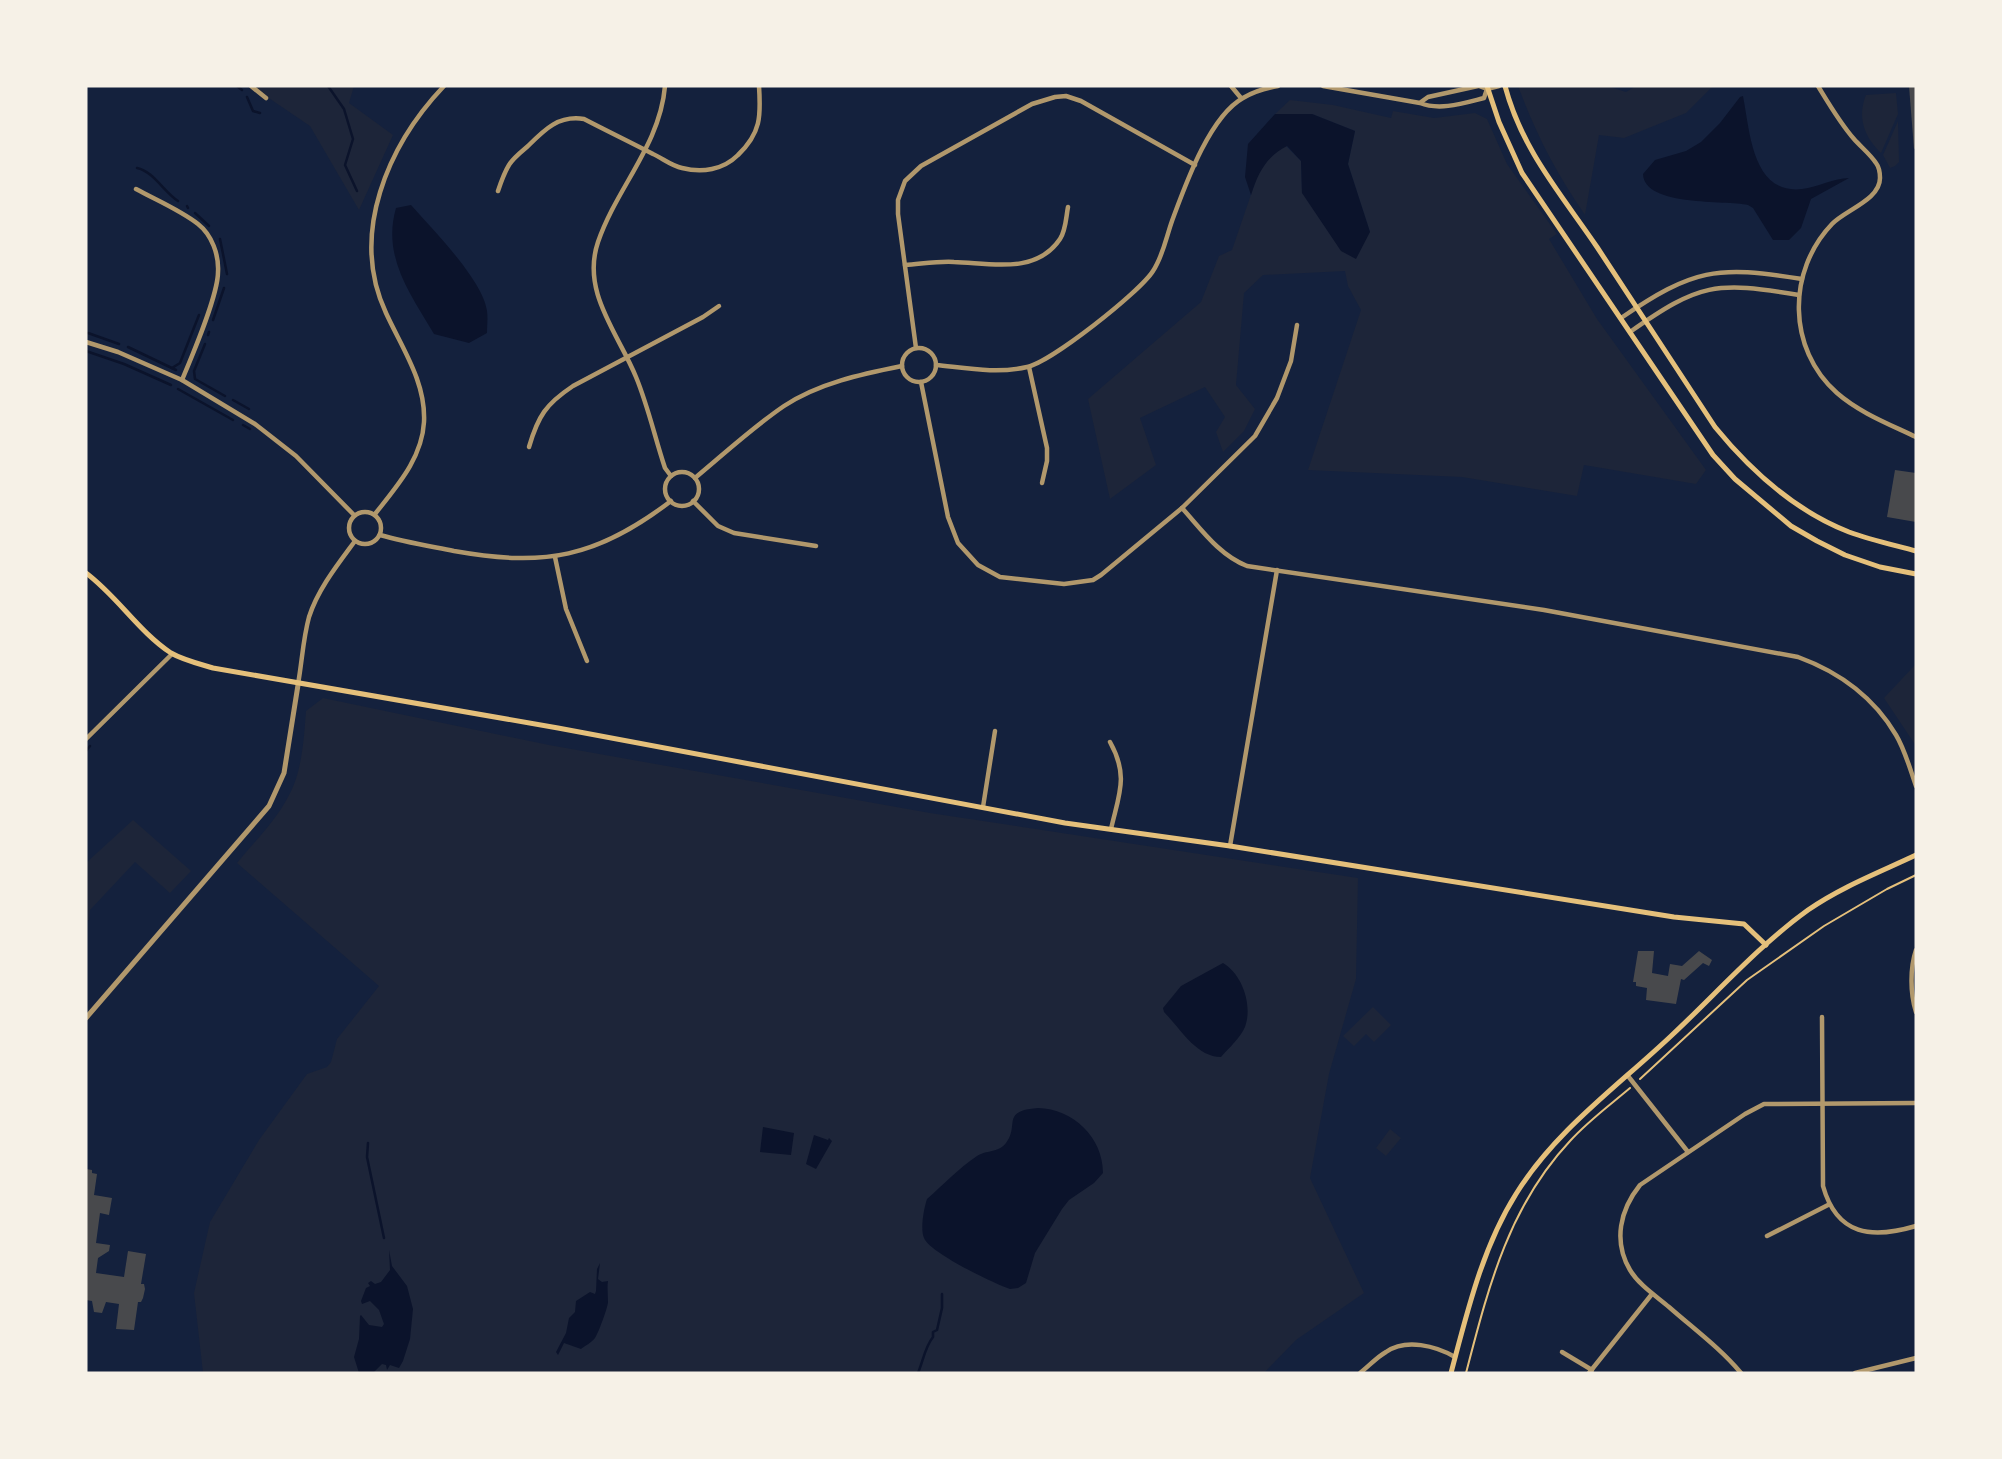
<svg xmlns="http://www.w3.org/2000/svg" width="2002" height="1459" viewBox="0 0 2002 1459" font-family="Lato,sans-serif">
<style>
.green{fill:#1d2539}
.water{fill:#0b132b}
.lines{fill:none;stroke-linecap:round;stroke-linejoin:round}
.stream{stroke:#0b132b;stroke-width:2.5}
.building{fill:#48494c}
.path{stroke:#e5c07b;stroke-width:2}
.minor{stroke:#b1986c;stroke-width:4.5}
.tertiary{stroke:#b1986c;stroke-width:5}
.secondary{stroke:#e5c07b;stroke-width:5}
</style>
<rect width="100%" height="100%" fill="#14213d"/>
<g class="green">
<polygon points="251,86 354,86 349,103 393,135 359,210 310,126"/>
<path d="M1518,86H1607L1626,92L1636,86H1713L1686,113L1624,138L1599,135L1585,215C1556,173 1536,134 1518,86Z"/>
<path d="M1896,93L1898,114L1881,153C1864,137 1857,117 1866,95Z"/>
<polygon points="1290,100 1333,105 1391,118 1393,111 1434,118 1475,113 1487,119 1507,164 1557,234 1549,239 1597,319 1706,470 1696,484 1584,465 1577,496 1462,477 1308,470 1361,310 1348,286 1345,271 1263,275 1244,293 1236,385 1255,409 1244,431 1223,452 1216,432 1225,417 1205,387 1140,418 1156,465 1110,499 1088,399 1201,302 1219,256 1232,250 1258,174 1271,155 1286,146 1301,161 1302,193 1370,232 1348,164 1355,131 1312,114 1275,114"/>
<polygon points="1898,121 1899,162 1895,166 1890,168 1883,155"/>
<polygon points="1916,664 1916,746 1884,698"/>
<path d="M323,698L549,745L930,813L1358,878L1356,979L1329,1074L1310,1178L1364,1293L1296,1340L1264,1373H203L194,1293L210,1222L259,1140L307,1074L327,1067L331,1062L337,1039L379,986L237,863C254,842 275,822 288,797C302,773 304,738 306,711Z"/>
<polygon points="133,820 191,871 170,893 135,862 90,910 89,920 86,921 86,863"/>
<polygon points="1373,1007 1391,1025 1374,1042 1366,1034 1354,1046 1343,1036"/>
<polygon points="1390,1129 1401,1138 1386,1156 1376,1148"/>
</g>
<g class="water">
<path d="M1743,96C1750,131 1752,195 1802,189C1818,187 1834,178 1849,178L1811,199L1801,228L1789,240H1773L1753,208L1748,205C1726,200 1644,207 1643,174L1655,160L1686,151L1701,142L1720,123L1740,97Z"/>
<path d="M1275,114H1312L1355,131L1348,164L1370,232L1356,259L1341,251L1302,193L1301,161L1287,146C1266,157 1258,173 1251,195L1245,177L1248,144Z"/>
<path d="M411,205C432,229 483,280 487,311C488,318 487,326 487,333L469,343L434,334C410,293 382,257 396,208Z"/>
<path d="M1223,963C1242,974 1253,1005 1245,1027C1241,1037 1228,1049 1221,1057C1196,1057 1180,1028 1164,1012L1163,1008L1181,986Z"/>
<path d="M1038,1108C1073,1109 1103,1137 1103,1173L1094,1183L1069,1200L1062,1209L1035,1253L1026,1283L1018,1288L1010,1289C993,1283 930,1253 924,1238C920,1229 924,1208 927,1199C943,1185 959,1168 977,1156C986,1150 998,1153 1006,1143C1020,1125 1000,1111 1038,1108Z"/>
<polygon points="763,1127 794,1133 791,1155 760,1152"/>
<polygon points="814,1135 828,1140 829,1138 832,1141 816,1169 806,1164"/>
<polygon points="389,1250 392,1266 407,1286 413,1309 410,1339 403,1361 399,1368 390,1365 387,1370 386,1365 382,1364 373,1373 359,1373 354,1357 359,1339 360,1316 361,1315 369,1325 382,1327 384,1324 379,1310 370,1301 362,1304 361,1301 366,1288 370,1286 368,1283 371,1281 375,1284 381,1282 390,1270"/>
<path d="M600,1263L598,1279L602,1282L608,1281C607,1288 608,1295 608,1302C608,1307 598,1334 595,1338C592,1342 585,1346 581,1349L564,1343L558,1355L556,1352L566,1333L569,1318L575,1312L576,1301L590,1292L595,1294L596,1291L597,1269Z"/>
</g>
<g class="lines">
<g class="stream">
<polyline points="237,86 242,90"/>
<polyline points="328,86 344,109 353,139 345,165 357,191"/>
<polyline points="247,97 253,111 260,113"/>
<path d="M137,168C153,171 164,192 178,201"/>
<polyline points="187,206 188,208"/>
<polyline points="195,213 209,226"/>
<polyline points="220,239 227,274"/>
<polyline points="213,320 224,288"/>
<polyline points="88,333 119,344"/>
<polyline points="208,335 209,332"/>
<polyline points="205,344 194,371 195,379 225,396"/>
<polyline points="128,347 176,370"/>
<polyline points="86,351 124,364 171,385"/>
<polyline points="172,368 180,363 199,315"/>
<polyline points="178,389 233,420"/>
<polyline points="233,400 249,409"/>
<polyline points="243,425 250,429"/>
<polyline points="86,751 90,746"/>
<polyline points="368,1143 367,1157 384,1238"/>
<path d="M918,1373C923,1361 925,1347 933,1337V1332L937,1330L942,1308V1294"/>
</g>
</g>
<g class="building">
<polygon points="1909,86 1916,86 1916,148 1914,149"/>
<polygon points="1895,470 1916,473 1916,522 1887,517"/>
<polygon points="1638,951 1654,951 1652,973 1668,976 1670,964 1682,966 1699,951 1712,960 1709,966 1703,963 1684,980 1681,979 1676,1004 1646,1000 1647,988 1636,986 1636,982 1633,982"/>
<polygon points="86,1169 92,1170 92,1173 97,1174 94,1195 112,1198 109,1215 100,1213 96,1243 110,1245 109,1251 98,1258 96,1273 124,1277 128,1251 146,1254 141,1284 144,1284 145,1289 143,1298 141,1302 138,1302 134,1330 116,1329 119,1304 106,1302 102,1313 94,1312 92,1301 86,1300"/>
</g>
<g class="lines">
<g class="path">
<polyline points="1640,1079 1747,980 1824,926 1887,889 1916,875"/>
<path d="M1466,1373C1488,1289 1508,1207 1570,1141C1588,1121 1610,1105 1630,1088"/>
</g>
<g class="minor">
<polyline points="251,86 266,98"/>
<path d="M665,86C660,145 617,187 598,242C581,292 618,333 636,377C648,406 655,438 665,468L671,476"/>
<polyline points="1231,86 1241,98"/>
<path d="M1323,86L1420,103C1440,111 1464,103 1484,98L1487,89"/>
<polyline points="1479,86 1487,89 1499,86"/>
<path d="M1818,86C1829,104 1840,123 1854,139C1861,147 1870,154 1876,163C1879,167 1880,172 1880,178C1880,200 1845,210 1832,224C1787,271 1787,349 1837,393C1860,413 1889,424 1916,437"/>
<polyline points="1421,102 1428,97 1478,86"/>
<path d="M136,189C156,200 180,210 198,224C212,235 219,255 218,272C218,296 192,356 182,380"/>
<path d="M498,191C501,182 504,173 509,165C513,158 521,152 528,146C545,129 559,115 584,119C607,131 630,142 653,154C662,158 672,166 682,168C702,173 723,170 738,155C761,133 761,116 759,86"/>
<path d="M905,265C921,264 938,261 954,262C990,263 1036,275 1060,239C1066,230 1066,217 1068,207"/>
<path d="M1621,318C1693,269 1716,265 1802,279"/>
<path d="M1630,332C1700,283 1715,281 1799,295"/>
<polyline points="86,342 118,352 182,380 255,424 296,456 354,515"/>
<polyline points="916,348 898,214 898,200 905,181 921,166 1032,104 1055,97 1066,96 1081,101 1195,165"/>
<circle cx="919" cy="365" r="17"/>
<path d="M936,365C966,368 997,374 1027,367C1051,362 1140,292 1153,271C1163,256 1166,238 1172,221C1185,186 1209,117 1243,98C1253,92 1266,88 1278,86"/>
<polyline points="1029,367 1047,448 1047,461 1042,483"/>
<polyline points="921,382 948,517 958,543 978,565 1000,577 1064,584 1093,580 1101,575 1182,508 1255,436 1277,398 1291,361 1297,325"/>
<path d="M529,447C538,416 546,404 573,386L703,317L719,306"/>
<circle cx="682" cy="489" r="17"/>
<path d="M695,478C724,454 753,427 784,406C819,383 862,374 902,366"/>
<polyline points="693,501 718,526 734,533 816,546"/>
<path d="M1182,508C1201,529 1219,555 1247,566L1544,610L1798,657C1839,672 1873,696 1896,735C1905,750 1910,769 1916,786"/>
<circle cx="365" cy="528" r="16"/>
<path d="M375,514C396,487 422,459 424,422C426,382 402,348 386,313C349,234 388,145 444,86"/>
<path d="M380,535C404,542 429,546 454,551C545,567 596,558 671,501"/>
<polyline points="555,557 566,609 587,661"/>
<path d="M298,684C302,662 303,639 309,617C318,589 338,564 355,541"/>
<polyline points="86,739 172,654"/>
<path d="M1110,742C1129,776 1119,794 1111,829"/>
<polyline points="983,807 995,731"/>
<polyline points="1230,846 1277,570"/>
<path d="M1916,950C1910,968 1910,993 1916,1012"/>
<path d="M1822,1017L1823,1186C1837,1236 1872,1239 1916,1226"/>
<polyline points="1628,1076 1688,1152"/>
<polyline points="1767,1236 1828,1205"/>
<polyline points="1562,1352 1592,1370"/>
<path d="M1360,1373C1369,1366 1377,1357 1386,1352C1406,1338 1436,1346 1455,1357"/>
<polyline points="1589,1373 1652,1294"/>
<path d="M1741,1373C1720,1348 1694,1329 1669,1307C1656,1296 1639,1285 1630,1270C1613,1241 1620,1210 1640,1185L1745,1114L1764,1104L1916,1103"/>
<polyline points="1855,1373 1916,1358"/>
</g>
<polyline class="tertiary" points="86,1018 269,806 284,773 298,685"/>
<g class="secondary">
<polyline points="1487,86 1499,122 1522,173 1713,455 1735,479 1791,526 1817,541 1845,555 1880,567 1916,574"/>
<path d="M1505,86C1522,150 1561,194 1597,247C1637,307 1675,367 1715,427C1751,471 1795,511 1849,532C1871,540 1894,545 1916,551"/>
<path d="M86,573C117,596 139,632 171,653C183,660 200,664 213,668L558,728L1065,823L1230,846L1674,917L1744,924L1766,945"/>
<path d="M1451,1373C1467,1313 1482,1248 1516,1194C1555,1131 1618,1086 1671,1036C1716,994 1758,946 1808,910C1841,887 1880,872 1916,855"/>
</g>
</g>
<rect width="2002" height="1459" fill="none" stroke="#f6f1e7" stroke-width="175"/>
</svg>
